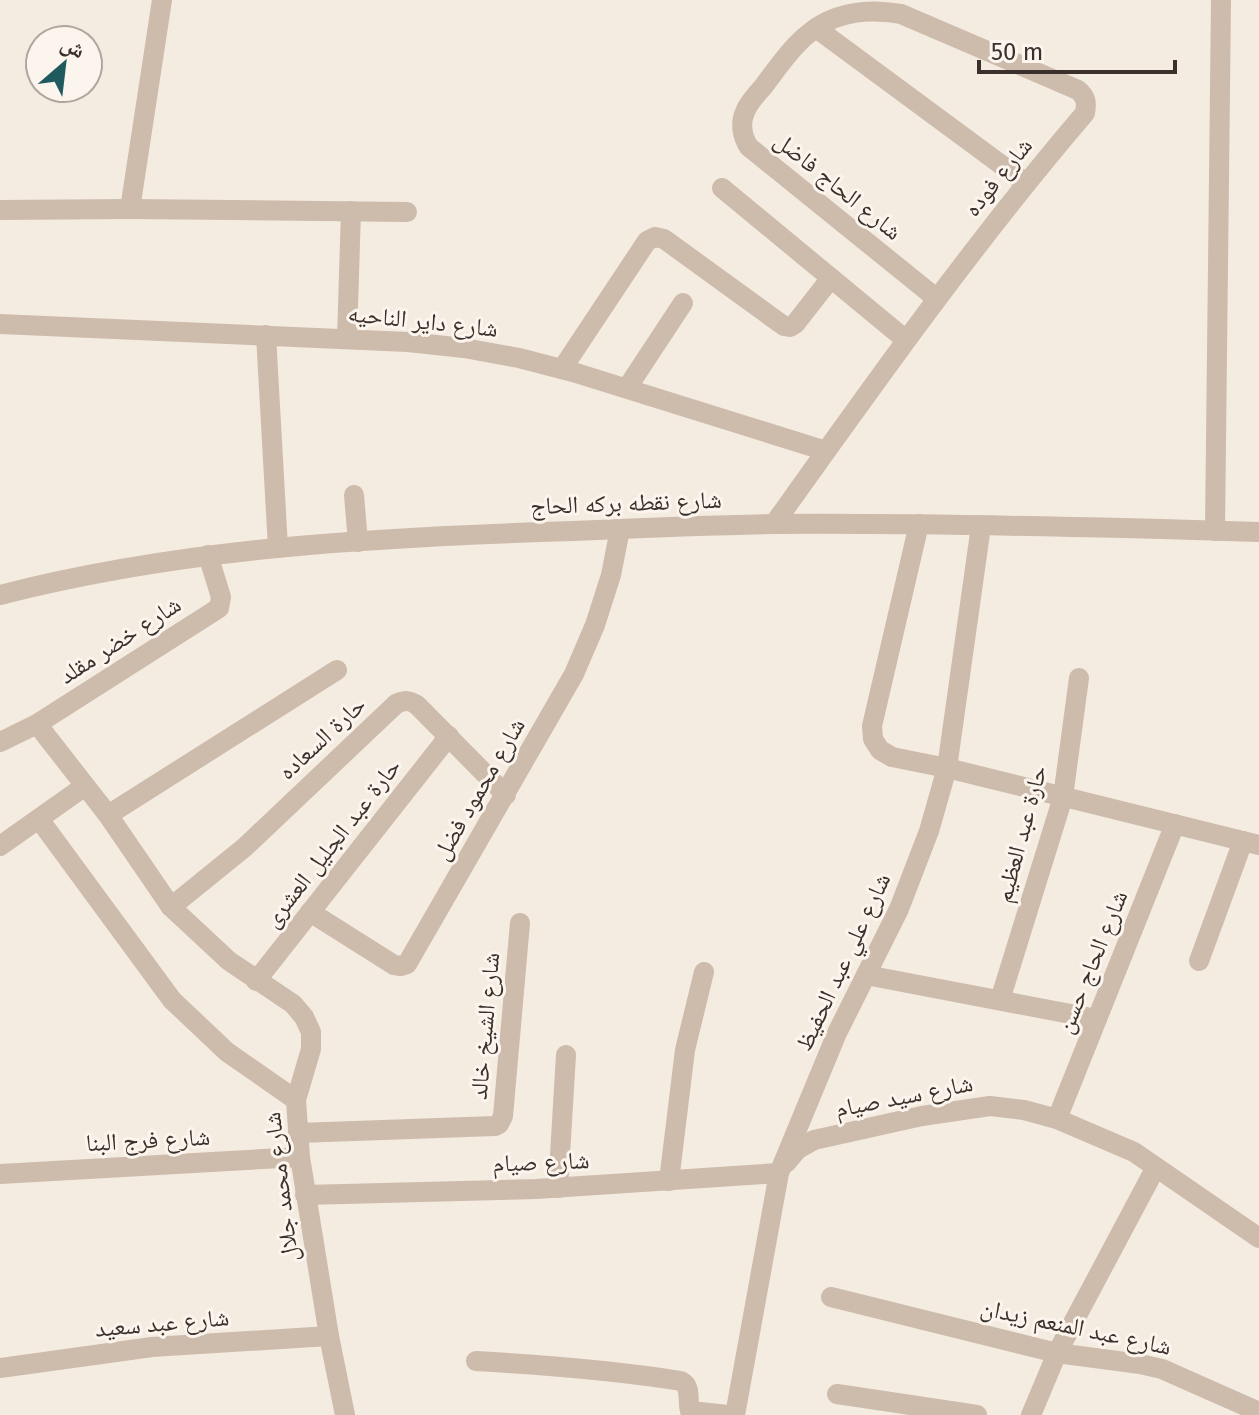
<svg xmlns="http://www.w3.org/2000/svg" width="1259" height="1415" viewBox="0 0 1259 1415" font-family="'Fira Sans','Noto Naskh Arabic',sans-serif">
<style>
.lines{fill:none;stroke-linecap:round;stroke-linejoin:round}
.minor{stroke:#cdbbac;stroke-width:20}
.labels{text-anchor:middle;stroke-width:6;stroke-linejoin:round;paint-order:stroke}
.street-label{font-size:24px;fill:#3b302b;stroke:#fbf5ee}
</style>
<rect width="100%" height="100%" fill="#f4ebe1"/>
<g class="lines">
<g class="minor">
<polyline points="816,28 1026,183"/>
<polyline points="722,188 906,340"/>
<polyline points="130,209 162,0"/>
<polyline points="0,210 130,209 407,212"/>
<polyline points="0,324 408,342 464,348 519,358 573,372 826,451"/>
<polyline points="266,335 278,548"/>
<polyline points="347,339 351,211"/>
<polyline points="562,369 647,241 655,237 664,239 784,326 790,327 795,324 831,278"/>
<polyline points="627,388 683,303"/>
<polyline points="354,495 358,542"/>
<path d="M774,524C874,384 973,244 1085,113C1087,102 1086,97 1078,90L901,14C875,10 852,10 828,21C799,35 782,62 763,87C757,94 748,103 745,112C740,123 742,137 749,147L936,298"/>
<polyline points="919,524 872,726 873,739 880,750 892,757 947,768 1259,845"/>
<polyline points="1215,531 1221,0"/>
<path d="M0,595C187,547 381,537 573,531C641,528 709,525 776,524C937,523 1098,527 1259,532"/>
<polyline points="37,724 108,815 171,907 229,961 293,1004 304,1017 311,1032 311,1049 296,1100 300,1157 329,1336 345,1415"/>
<polyline points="0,742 37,724 219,608 221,597 208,555"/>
<polyline points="108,815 337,670"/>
<polyline points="39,819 172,1000 227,1052 296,1100"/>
<polyline points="0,846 85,786"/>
<path d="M171,907L245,847L396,704C405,700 409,700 417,705L506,795"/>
<polyline points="310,912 394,965 401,966 407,964 574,674 595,625 611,575 620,529"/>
<polyline points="1199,961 1243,841"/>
<polyline points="866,975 1097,1019"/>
<polyline points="256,981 449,736"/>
<polyline points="1000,1000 1063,797 1079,678"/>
<polyline points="1057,1119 1175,824"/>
<polyline points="298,1133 495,1126 499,1124 503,1116 520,923"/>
<polyline points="786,1163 798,1149 814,1140 922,1116 990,1106 1024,1110 1057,1119 1134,1152 1259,1238"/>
<polyline points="0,1174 300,1157"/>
<polyline points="669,1181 685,1050 704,972"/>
<polyline points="558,1188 566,1055"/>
<polyline points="305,1195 536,1189 779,1173"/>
<polyline points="831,1297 1057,1353 1140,1364 1162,1369 1259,1412"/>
<path d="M476,1361C545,1365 613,1370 681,1381C692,1386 687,1401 690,1411L728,1415"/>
<polyline points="0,1368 152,1347 329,1336"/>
<polyline points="837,1394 977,1415"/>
<polyline points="735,1415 779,1173 837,1033 899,909 929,831 947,768 981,526"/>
<polyline points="1031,1415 1057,1353 1156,1167"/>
</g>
</g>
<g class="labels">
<g class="street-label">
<text transform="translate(998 177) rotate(-51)" y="8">شارع فوده</text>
<text transform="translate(838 186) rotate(39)" y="8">شارع الحاج فاضل</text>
<text transform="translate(423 321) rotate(6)" y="8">شارع داير الناحيه</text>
<text transform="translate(626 503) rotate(-2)" y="8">شارع نقطه بركه الحاج</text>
<text transform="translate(120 640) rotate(-33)" y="8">شارع خضر مقلد</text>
<text transform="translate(322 738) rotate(-43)" y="8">حارة السعاده</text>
<text transform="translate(479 789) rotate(-60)" y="8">شارع محمود فضل</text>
<text transform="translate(1021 834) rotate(-75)" y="8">حارة عبد العظيم</text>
<text transform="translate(332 843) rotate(-52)" y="8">حارة عبد الجليل العشرى</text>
<text transform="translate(843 962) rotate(-65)" y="8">شارع علي عبد الحفيظ</text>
<text transform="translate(1092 962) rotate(-68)" y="8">شارع الحاج حسن</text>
<text transform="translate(485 1026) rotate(-85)" y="8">شارع الشيخ خالد</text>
<text transform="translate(904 1096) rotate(-11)" y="8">شارع سيد صيام</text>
<text transform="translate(148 1140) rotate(-3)" y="8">شارع فرج البنا</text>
<text transform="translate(541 1162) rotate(-2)" y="8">شارع صيام</text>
<text transform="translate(281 1187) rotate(-97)" y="8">شارع محمد جلال</text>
<text transform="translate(162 1323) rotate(-5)" y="8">شارع عبد سعيد</text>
<text transform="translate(1076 1327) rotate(12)" y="8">شارع عبد المنعم زيدان</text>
</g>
</g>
<g transform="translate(64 64) rotate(28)"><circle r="38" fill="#fbf5ee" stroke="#aea6a0" stroke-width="2"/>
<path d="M0-6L14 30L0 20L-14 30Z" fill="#1f5a5e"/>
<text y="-12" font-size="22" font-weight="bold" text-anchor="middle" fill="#3b302b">ش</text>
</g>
<path d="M979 60v12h196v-12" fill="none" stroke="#3b302b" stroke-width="4"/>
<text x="991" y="60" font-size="24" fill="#3b302b" stroke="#fbf5ee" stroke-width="6" paint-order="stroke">50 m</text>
</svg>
